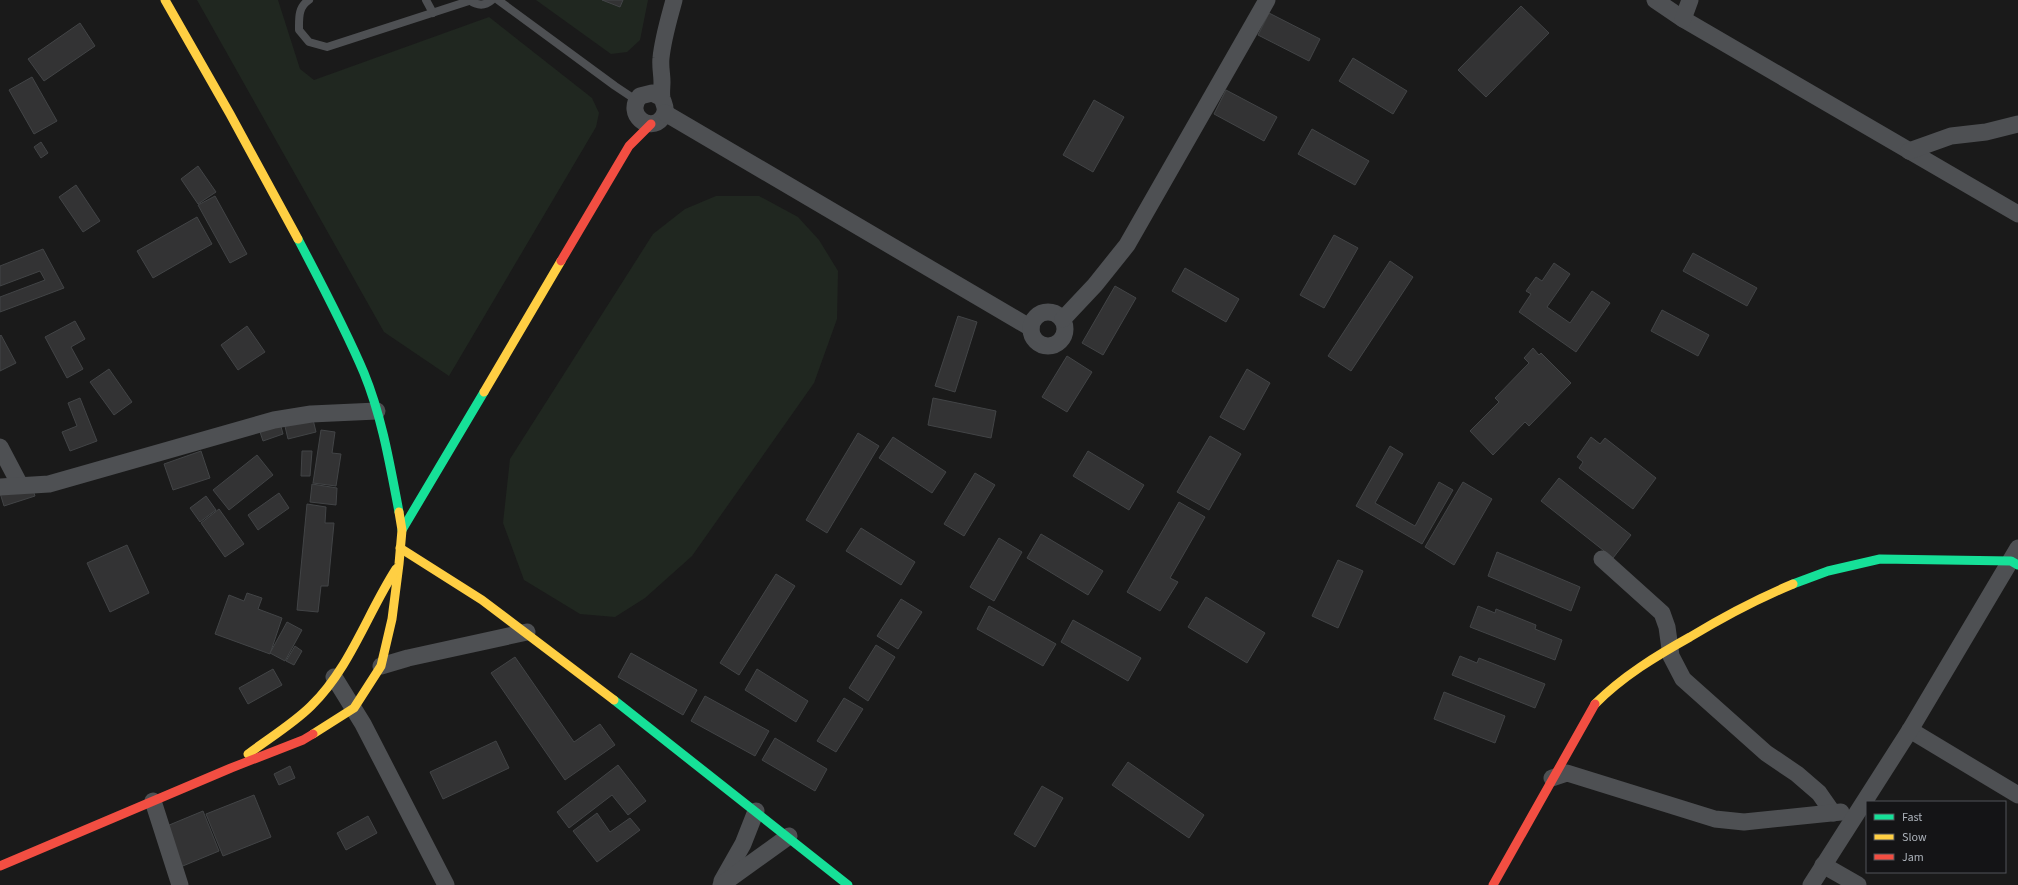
<svg xmlns="http://www.w3.org/2000/svg" width="2018" height="885" viewBox="0 0 2018 885" font-family="'Source Sans 3',sans-serif">
<style>
.green{fill:#202720}
.building{fill:#333334;stroke:#424446}
.lines{fill:none;stroke-linecap:round;stroke-linejoin:round}
.lane{stroke:#4e5053;stroke-width:8}
.street{stroke:#4e5053;stroke-width:17}
.fast{stroke:#16e098;stroke-width:9}
.slow{stroke:#ffcf43;stroke-width:9}
.jam{stroke:#f24e42;stroke-width:9}
</style>
<rect width="100%" height="100%" fill="#1a1a1a"/>
<g class="green">
<polygon points="197,0 278,0 300,69 314,80 489,17 592,98 599,113 596,127 449,376 384,332"/>
<polygon points="536,0 648,0 640,40 627,52 611,54"/>
<polygon points="716,196 759,196 798,217 819,240 838,271 837,319 814,383 692,556 645,598 615,617 580,614 524,580 503,523 510,459 653,234 685,209"/>
</g>
<g class="building">
<polygon points="602,0 623,0 620,7"/>
<polygon points="1521,6 1549,33 1486,97 1458,70"/>
<polygon points="1269,13 1320,39 1309,61 1258,35"/>
<polygon points="80,23 95,46 44,81 28,59"/>
<polygon points="1353,58 1407,91 1393,114 1339,81"/>
<polygon points="32,77 57,121 34,134 9,90"/>
<polygon points="1226,90 1277,117 1264,141 1214,114"/>
<polygon points="1094,100 1124,117 1093,172 1063,155"/>
<polygon points="1312,129 1369,161 1355,185 1298,154"/>
<polygon points="41,142 48,153 41,158 34,147"/>
<polygon points="198,166 216,192 198,204 181,179"/>
<polygon points="76,185 100,221 83,232 59,197"/>
<polygon points="215,196 247,254 230,263 198,205"/>
<polygon points="197,217 212,244 153,278 137,251"/>
<polygon points="1334,235 1358,248 1324,308 1300,295"/>
<polygon points="43,249 64,288 0,312 0,297 45,280 40,271 0,286 0,266"/>
<polygon points="1693,253 1757,288 1747,306 1683,271"/>
<polygon points="1390,261 1413,277 1351,371 1328,356"/>
<polygon points="1554,263 1570,274 1547,307 1570,323 1592,291 1610,303 1576,352 1519,312 1531,294 1526,291 1536,277 1542,281"/>
<polygon points="1185,268 1239,299 1226,322 1172,291"/>
<polygon points="1115,286 1136,298 1103,355 1082,343"/>
<polygon points="1662,310 1709,335 1698,356 1651,331"/>
<polygon points="958,316 977,322 955,392 935,386"/>
<polygon points="75,321 85,339 71,347 83,369 67,378 45,337"/>
<polygon points="247,326 265,352 238,370 221,345"/>
<polygon points="1,335 16,363 0,371 0,336"/>
<polygon points="1533,348 1539,355 1541,353 1571,383 1529,426 1525,422 1493,455 1470,431 1499,402 1495,398 1529,363 1524,358"/>
<polygon points="1067,356 1092,372 1067,412 1042,397"/>
<polygon points="109,369 132,402 114,415 90,382"/>
<polygon points="1247,369 1270,383 1244,430 1220,417"/>
<polygon points="80,398 97,441 70,451 62,432 77,426 68,403"/>
<polygon points="933,398 996,411 991,438 928,425"/>
<polygon points="311,411 316,432 288,439 283,418"/>
<polygon points="279,419 283,434 263,441 258,426"/>
<polygon points="321,430 335,432 332,453 341,454 336,486 313,483"/>
<polygon points="858,433 879,446 827,533 806,520"/>
<polygon points="1210,436 1241,454 1209,510 1177,492"/>
<polygon points="893,437 946,472 932,493 879,458"/>
<polygon points="1591,437 1600,444 1605,438 1656,478 1633,509 1579,468 1583,462 1577,457"/>
<polygon points="1390,446 1403,454 1375,503 1415,526 1439,482 1453,490 1422,544 1356,506"/>
<polygon points="201,451 210,478 173,490 164,464"/>
<polygon points="302,451 312,451 310,476 301,476"/>
<polygon points="1088,451 1144,485 1129,510 1073,476"/>
<polygon points="257,455 273,475 229,510 213,490"/>
<polygon points="975,473 995,485 964,536 944,524"/>
<polygon points="1559,478 1631,535 1613,558 1541,501"/>
<polygon points="30,481 35,496 4,506 0,493"/>
<polygon points="1463,482 1492,499 1454,565 1425,547"/>
<polygon points="312,484 337,488 336,505 310,502"/>
<polygon points="279,493 289,508 258,530 248,515"/>
<polygon points="206,496 216,510 200,522 190,508"/>
<polygon points="1179,502 1205,517 1170,578 1178,582 1160,611 1127,592"/>
<polygon points="307,504 326,507 325,523 334,523 328,586 321,586 318,612 297,610"/>
<polygon points="219,509 244,544 225,557 201,523"/>
<polygon points="861,528 915,562 901,585 846,551"/>
<polygon points="1041,534 1103,571 1088,595 1027,558"/>
<polygon points="999,538 1022,552 994,601 970,587"/>
<polygon points="127,545 149,593 110,612 87,563"/>
<polygon points="1497,552 1580,587 1571,611 1488,576"/>
<polygon points="1338,560 1363,571 1338,628 1312,616"/>
<polygon points="776,574 795,586 739,675 720,663"/>
<polygon points="247,593 262,598 258,609 282,618 270,654 215,634 229,595 244,601"/>
<polygon points="1206,597 1265,633 1247,663 1188,627"/>
<polygon points="901,599 922,612 898,649 877,636"/>
<polygon points="989,606 1056,644 1043,666 977,629"/>
<polygon points="1478,606 1495,613 1496,609 1536,625 1535,629 1562,640 1555,660 1470,627"/>
<polygon points="1073,620 1141,658 1128,681 1061,642"/>
<polygon points="287,622 302,630 285,661 270,653"/>
<polygon points="876,645 895,657 868,701 849,688"/>
<polygon points="295,646 302,651 294,665 286,661"/>
<polygon points="631,653 697,690 683,715 618,677"/>
<polygon points="1460,656 1477,663 1479,658 1545,684 1535,708 1452,675"/>
<polygon points="515,657 574,742 600,724 615,745 565,780 491,673"/>
<polygon points="273,669 282,685 248,704 239,688"/>
<polygon points="757,669 808,701 796,722 745,690"/>
<polygon points="1444,692 1505,716 1495,743 1434,719"/>
<polygon points="705,696 769,731 755,756 691,721"/>
<polygon points="844,698 863,709 836,752 817,741"/>
<polygon points="775,738 827,769 815,791 762,760"/>
<polygon points="496,741 509,768 443,799 430,772"/>
<polygon points="1128,762 1204,815 1189,838 1112,785"/>
<polygon points="618,765 646,801 628,815 612,795 569,828 557,812"/>
<polygon points="290,766 295,778 279,785 274,774"/>
<polygon points="1042,786 1063,798 1035,847 1014,834"/>
<polygon points="254,795 271,837 223,856 206,814"/>
<polygon points="203,811 219,851 178,868 162,828"/>
<polygon points="597,813 610,832 630,818 640,830 597,862 573,831"/>
<polygon points="368,816 377,833 346,850 337,833"/>
</g>
<g class="lines">
<g class="lane">
<path d="M309,0C298,7 299,18 299,30L309,42L327,47L469,1"/>
<polyline points="426,0 433,13"/>
<path d="M469,0C476,5 484,7 492,0"/>
<polyline points="498,0 615,86 636,100"/>
</g>
<g class="street">
<polyline points="1655,0 1683,19 2018,214"/>
<polyline points="1683,19 1690,0"/>
<path d="M662,98L652,93L640,96C624,114 650,134 662,118C668,110 664,105 662,98C661,93 662,87 662,82C662,74 660,66 661,58C663,38 669,19 674,0"/>
<polyline points="665,113 1031,328"/>
<polyline points="1909,151 1951,136 1986,132 2018,124"/>
<circle cx="1048" cy="329" r="17"/>
<polyline points="1063,319 1095,285 1127,245 1267,0"/>
<polyline points="0,447 20,485"/>
<polyline points="0,487 49,484 274,420 311,414 377,411"/>
<polyline points="1602,559 1662,613 1667,627 1671,656 1683,679 1766,753 1797,774 1819,793 1833,813"/>
<polyline points="381,666 408,658 527,632"/>
<polyline points="334,677 363,724 446,885"/>
<polyline points="1910,730 2018,795"/>
<polyline points="1552,778 1567,773 1715,819 1744,822 1841,812"/>
<polyline points="153,801 180,885"/>
<polyline points="1823,865 1858,885"/>
<polyline points="722,881 743,844 756,811"/>
<polyline points="721,885 789,836"/>
<polyline points="1811,885 1910,730 2018,548"/>
</g>
<g class="fast">
<path d="M298,239C321,283 345,328 364,373C382,417 390,465 399,512"/>
<polyline points="402,530 484,392"/>
<polyline points="1793,584 1828,571 1880,559 2011,561 2018,565"/>
<polyline points="614,700 848,885"/>
</g>
<g class="slow">
<polyline points="165,0 230,114 298,239"/>
<polyline points="484,392 561,261"/>
<polyline points="400,548 482,600 614,700"/>
<path d="M1595,704C1623,676 1656,656 1690,637C1723,617 1757,599 1793,584"/>
<polyline points="313,734 354,708 381,666 392,619 399,564 402,530 399,512"/>
<path d="M248,754C268,739 294,723 311,706C350,668 367,614 396,569"/>
</g>
<g class="jam">
<polyline points="561,261 629,146 651,124"/>
<polyline points="0,866 231,768 303,740 313,734"/>
<polyline points="1493,885 1595,704"/>
</g>
</g>
<rect x="1866" y="801" width="140" height="72" fill="#141416" stroke="#515358"/>
<rect x="1874" y="814" width="20" height="6" fill="#16e098" stroke="#515358"/>
<text x="1902" y="821" font-size="12" fill="#acb2ba">Fast</text>
<rect x="1874" y="834" width="20" height="6" fill="#ffcf43" stroke="#515358"/>
<text x="1902" y="841" font-size="12" fill="#acb2ba">Slow</text>
<rect x="1874" y="854" width="20" height="6" fill="#f24e42" stroke="#515358"/>
<text x="1902" y="861" font-size="12" fill="#acb2ba">Jam</text>
</svg>
